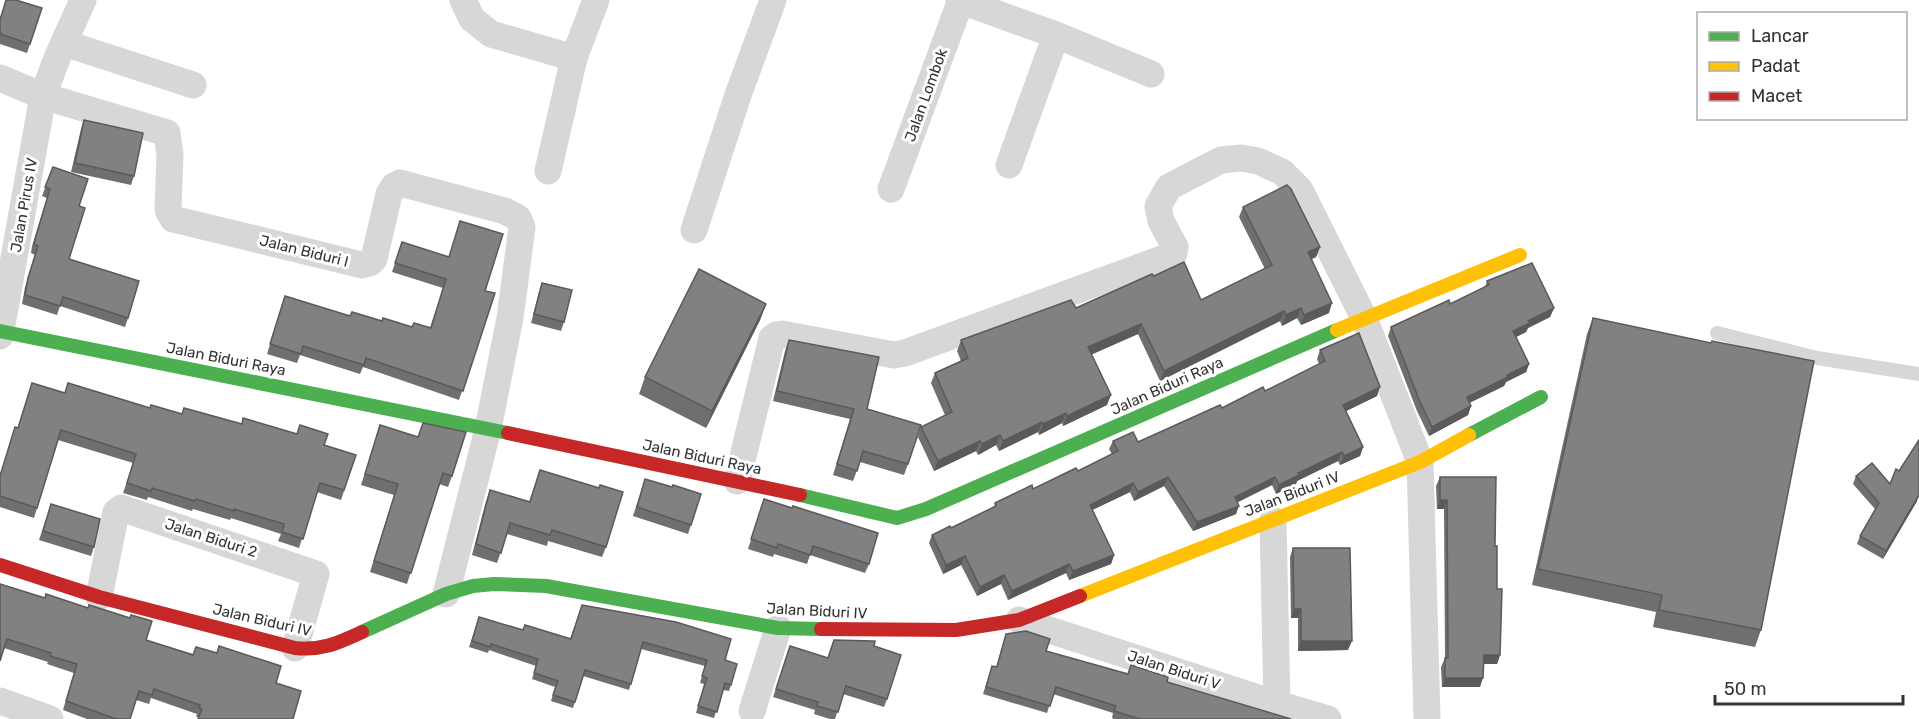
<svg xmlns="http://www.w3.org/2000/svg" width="1919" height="719" viewBox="0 0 1919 719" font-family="Rubik,sans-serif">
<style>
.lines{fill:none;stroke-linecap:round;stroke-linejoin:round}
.lane{stroke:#d7d7d7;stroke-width:14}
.street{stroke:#d7d7d7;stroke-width:27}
.fast{stroke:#4caf50;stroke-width:14}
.slow{stroke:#ffc107;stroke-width:14}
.jam{stroke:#c62828;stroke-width:14}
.wall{fill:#6f6f6f}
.shaded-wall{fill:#5a5a5a}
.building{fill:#818181;stroke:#5a5a5a;stroke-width:1.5}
.labels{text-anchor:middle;stroke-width:6;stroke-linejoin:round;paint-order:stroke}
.street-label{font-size:15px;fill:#333;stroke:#fff}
</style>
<rect width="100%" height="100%" fill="#fff"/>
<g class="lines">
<polyline class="lane" points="1717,333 1817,358 1919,374"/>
<g class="street">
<polyline points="463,0 472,19 491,34 574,58"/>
<polyline points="959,0 1056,35 1151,74"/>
<polyline points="64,43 193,85"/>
<polyline points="0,78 43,96 167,133 170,155 168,210 173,219 362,265 370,263 374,259 389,194 394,186 400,183 505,211 518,218 522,227 510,318 488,429 446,594"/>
<polyline points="1009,165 1056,35"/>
<polyline points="548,171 574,58 596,0"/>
<polyline points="891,189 961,0"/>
<polyline points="694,230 738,95 773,0"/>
<polyline points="0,336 43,96 57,58 83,0"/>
<polyline points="737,481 772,338 776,335 782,334 894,355 905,353 1170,256 1174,253 1175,247 1161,221 1158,206 1169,187 1221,160 1241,158 1258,161 1282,172 1300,190 1364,318 1420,462 1427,719"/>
<polyline points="1273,520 1277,704"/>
<polyline points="99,597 116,512 121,508 316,574 295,648"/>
<polyline points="1019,620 1277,704 1328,719"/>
<polyline points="0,701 50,719"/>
<polyline points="752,711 778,628"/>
</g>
<g class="fast">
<polyline points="0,331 508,433"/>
<polyline points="1469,435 1541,397"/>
<polyline points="800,495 897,518 926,509 1337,330"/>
<polyline points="362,632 446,594 473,586 494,584 546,586 778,628 821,629"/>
</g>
<g class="slow">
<polyline points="1337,330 1520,255"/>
<polyline points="1080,596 1420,462 1469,435"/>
</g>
<g class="jam">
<polyline points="508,433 800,495"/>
<path d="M0,565L99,597L295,648C322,651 338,643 362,632"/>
<polyline points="821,629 956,630 1019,620 1080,596"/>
</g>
</g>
<g class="wall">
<polygon points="6,0 30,44 27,53 0,44 0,19"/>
<polygon points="84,120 134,176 131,185 71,172 81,129"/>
<polygon points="53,167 79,206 69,259 128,318 125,327 60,306 57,315 22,304 25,287 35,255 31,253 32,246 47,198 42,196"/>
<polygon points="1243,207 1320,247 1316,257 1311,259 1329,313 1301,325 1297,318 1282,326 1280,321 1160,381 1138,334 1091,354 1107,405 1063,426 1062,423 1039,435 1038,432 999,451 996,445 978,455 976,451 934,471 918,437 921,427 945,415 931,383 935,373 961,361 957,351 961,340 1076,308 1154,276 1201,300 1265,269 1239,217"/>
<polygon points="402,242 485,291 495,293 459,400 363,367 360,374 300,355 297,363 267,354 282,305 382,321 412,327 430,328 443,288 392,272"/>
<polygon points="1487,281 1554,308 1550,317 1528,328 1526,332 1516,337 1529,364 1526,372 1506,382 1504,386 1469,403 1471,406 1468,415 1429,436 1417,411 1388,336 1391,327 1450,304 1485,287"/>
<polygon points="542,283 564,322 561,331 531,323 539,292"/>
<polygon points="766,304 760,320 706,428 639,394 645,377"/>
<polygon points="1593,318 1761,630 1755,647 1653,627 1656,612 1532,585 1587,334"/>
<polygon points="789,340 867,409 908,464 904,475 860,462 853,481 833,475 850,419 773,401 785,351"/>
<polygon points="1320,350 1377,396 1346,411 1363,447 1360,456 1340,465 1338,461 1297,481 1296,484 1276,494 1272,485 1238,502 1236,514 1193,531 1164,486 1134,501 1130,492 1092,510 1114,555 1111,564 1069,580 1066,573 1008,600 1001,584 977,596 961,565 943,574 929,543 932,535 951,528 994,507 995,503 1078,471 1112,454 1109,449 1113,441 1138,442 1222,408 1265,391 1319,364 1317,359"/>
<polygon points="32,383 65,393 68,383 150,408 241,424 324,445 356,455 341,500 317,492 299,548 278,541 281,534 231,518 230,520 193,509 192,511 148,497 147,500 123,493 133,463 58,440 34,518 0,507 0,475 12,437 15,427 18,428"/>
<polygon points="423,423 452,476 448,487 439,484 407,584 370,572 394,495 361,485 380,425 418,437"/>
<polygon points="540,470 606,547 602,557 548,541 547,546 507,534 497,563 472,555 486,501 490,490 529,502"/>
<polygon points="1856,476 1890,484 1917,501 1883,559 1857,544 1860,536 1875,509 1853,484"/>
<polygon points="1440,477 1495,546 1500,655 1497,664 1484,664 1480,687 1442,687 1441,667 1445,658 1444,509 1437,509 1436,486"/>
<polygon points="642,488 691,525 688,534 633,516"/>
<polygon points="51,504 94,547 91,556 39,540"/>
<polygon points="761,509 869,564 865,573 810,555 807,564 774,554 773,557 748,549"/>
<polygon points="1293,548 1348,650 1298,651 1298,618 1291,618 1290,557"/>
<polygon points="0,584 146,640 193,654 217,653 281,666 198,717 196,717 197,714 151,698 149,704 136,700 130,719 87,719 63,710 74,673 47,664 48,662 4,648"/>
<polygon points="582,605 725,660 731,685 729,691 723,690 714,718 696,713 704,684 700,683 705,666 641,649 629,690 583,676 573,708 551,701 555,687 532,679 536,666 489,650 488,653 469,647 479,617 523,630 570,639"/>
<polygon points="1006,634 1046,651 1128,674 1167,682 1291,719 1114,719 1112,718 1113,713 1053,694 1047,713 983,694 992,666 996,667"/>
<polygon points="790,646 828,658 874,646 887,699 884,707 843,694 835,719 830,719 814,714 815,710 773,697"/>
</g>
<g class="shaded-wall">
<polygon points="1320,247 1316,257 1304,263 1308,252"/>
<polygon points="1332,303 1329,313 1301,325 1304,315"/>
<polygon points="766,304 760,320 706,428 712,411"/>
<polygon points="1301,308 1297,318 1282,326 1286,315"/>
<polygon points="1554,308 1550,317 1528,328 1526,332 1510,340 1513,331 1528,321"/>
<polygon points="1284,311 1280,321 1160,381 1164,371"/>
<polygon points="1141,324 1138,334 1084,358 1088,347"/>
<polygon points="1529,364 1526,372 1506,382 1504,386 1463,406 1467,397"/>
<polygon points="1380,387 1377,396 1340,414 1343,405"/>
<polygon points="1111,395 1107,405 1063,426 1067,416"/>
<polygon points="1471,406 1468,415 1429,436 1432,427"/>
<polygon points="1066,413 1062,423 1039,435 1043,424"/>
<polygon points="1042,422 1038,432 999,451 1003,441"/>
<polygon points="1000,435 996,445 978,455 982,444"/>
<polygon points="980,441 976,451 934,471 938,461"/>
<polygon points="1363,447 1360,456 1340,465 1344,456"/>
<polygon points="1342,452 1338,461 1297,481 1296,484 1276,494 1279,485 1298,473"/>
<polygon points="1168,477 1164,486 1134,501 1138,492"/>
<polygon points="1275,477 1272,485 1232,505 1235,497"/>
<polygon points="1133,483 1130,492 1086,513 1090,505"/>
<polygon points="1919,495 1917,501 1883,559 1886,551"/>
<polygon points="1440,500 1447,500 1444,509 1437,509"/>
<polygon points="1239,506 1236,514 1193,531 1197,522"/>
<polygon points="1114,555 1111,564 1069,580 1073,571"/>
<polygon points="965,556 961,565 943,574 946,565"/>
<polygon points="1069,564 1066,573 1008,600 1012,591"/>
<polygon points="1004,575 1001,584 977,596 980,587"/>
<polygon points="1294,609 1301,609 1298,618 1291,618"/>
<polygon points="1301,641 1352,641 1348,650 1298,651"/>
<polygon points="1484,655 1500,655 1497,664 1480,664"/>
<polygon points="1445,678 1483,678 1480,687 1442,687"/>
</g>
<g class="building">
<polygon points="6,0 16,0 42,8 30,44 0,34 0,20"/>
<polygon points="84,120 143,133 134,176 75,163"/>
<polygon points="53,167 88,179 79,206 85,208 69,259 139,281 128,318 63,297 60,306 25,295 28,278 38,246 34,244 36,236 50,189 45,187"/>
<polygon points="1287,185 1291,189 1320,247 1308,252 1332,303 1304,315 1301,308 1286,315 1284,311 1164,371 1141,324 1088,347 1111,395 1067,416 1066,413 1043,424 1042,422 1003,441 1000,435 982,444 980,441 938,461 921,427 952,412 935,373 968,358 961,340 1071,300 1076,308 1152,274 1154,276 1184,262 1201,300 1272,265 1243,207"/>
<polygon points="460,221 503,234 485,291 495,293 463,391 366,358 364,365 303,346 301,354 270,344 285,296 350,316 352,312 382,321 383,318 412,327 414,323 431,328 446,279 395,263 402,242 449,257"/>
<polygon points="1532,263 1554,308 1528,321 1530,323 1513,331 1529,364 1507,375 1508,377 1467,397 1471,406 1432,427 1420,402 1391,327 1449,300 1450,304 1489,285 1487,281"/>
<polygon points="699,269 766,304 712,411 645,377"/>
<polygon points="542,283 572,290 564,322 534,314"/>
<polygon points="1593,318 1711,343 1712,341 1814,361 1761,630 1659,610 1662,595 1538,569"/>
<polygon points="1359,333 1380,387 1343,405 1363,447 1344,456 1342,452 1298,473 1299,475 1279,485 1275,477 1235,497 1239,506 1197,522 1168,477 1138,492 1133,483 1090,505 1114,555 1073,571 1069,564 1012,591 1004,575 980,587 965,556 946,565 932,535 950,526 951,528 996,506 995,503 1032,485 1033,489 1076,468 1078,471 1118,451 1113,441 1133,432 1138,442 1220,405 1222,408 1263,387 1265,391 1325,361 1320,350"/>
<polygon points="789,340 879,357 867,409 921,425 908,464 863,451 857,471 837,464 854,409 777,391"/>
<polygon points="32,383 65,393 68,383 150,408 151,405 182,414 184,408 242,424 243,418 297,434 300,425 328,434 324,445 356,455 344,490 320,483 303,539 282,532 284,524 234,509 234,511 196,499 195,501 152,488 151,491 127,483 136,454 61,430 37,508 0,496 0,476 15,427 18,428"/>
<polygon points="423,423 466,432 452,476 443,473 411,573 374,561 398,484 365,474 380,425 418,437"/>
<polygon points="1919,440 1919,495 1886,551 1860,536 1879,503 1856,476 1872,463 1890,484 1896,469 1899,471"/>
<polygon points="540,470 599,488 600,485 623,492 606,547 552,530 550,535 510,523 501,553 476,544 490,490 530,502"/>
<polygon points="1440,477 1496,477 1495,546 1497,546 1497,589 1502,589 1500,655 1484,655 1483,678 1445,678 1445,658 1448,658 1447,500 1440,500"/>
<polygon points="645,479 672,487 673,485 701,494 691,525 637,507"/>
<polygon points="764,499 792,508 793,506 878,533 869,564 813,546 810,555 778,544 777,548 751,539"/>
<polygon points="51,504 100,519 94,547 43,531"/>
<polygon points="1293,548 1350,548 1352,641 1301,641 1301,609 1294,609"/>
<polygon points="0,584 45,598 46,594 88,608 89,605 130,618 131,615 152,621 146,640 193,655 196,647 217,653 219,646 281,666 276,683 301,691 293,719 198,719 202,709 199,708 200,705 154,689 152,695 139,691 130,719 116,719 66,701 77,664 50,656 51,653 7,639 0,661"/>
<polygon points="582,605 676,622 731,639 725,660 737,664 731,685 725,683 717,712 698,706 707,678 702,676 707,660 643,642 631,684 585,670 575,702 553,695 558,681 534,673 538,659 491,644 490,647 472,641 479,617 523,630 525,625 571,639"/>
<polygon points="1026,631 1050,639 1046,651 1128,674 1131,665 1168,677 1167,682 1291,719 1140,719 1114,711 1116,706 1056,687 1050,706 986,687 992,666 997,667 1006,634"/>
<polygon points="834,640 873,641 875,641 874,646 901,655 887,699 846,686 838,712 817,706 818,702 776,689 790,646 828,658"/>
</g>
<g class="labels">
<g class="street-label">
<text transform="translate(926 95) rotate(-70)" y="5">Jalan Lombok</text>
<text transform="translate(24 205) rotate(-80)" y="5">Jalan Pirus IV</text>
<text transform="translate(304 251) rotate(14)" y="5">Jalan Biduri I</text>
<text transform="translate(226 359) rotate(11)" y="5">Jalan Biduri Raya</text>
<text transform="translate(1167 386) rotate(-24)" y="5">Jalan Biduri Raya</text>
<text transform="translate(702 457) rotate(12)" y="5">Jalan Biduri Raya</text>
<text transform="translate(1292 494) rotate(-21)" y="5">Jalan Biduri IV</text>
<text transform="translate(211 538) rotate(18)" y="5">Jalan Biduri 2</text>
<text transform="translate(817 611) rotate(3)" y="5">Jalan Biduri IV</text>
<text transform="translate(262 620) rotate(13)" y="5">Jalan Biduri IV</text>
<text transform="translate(1174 670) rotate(18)" y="5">Jalan Biduri V</text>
</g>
</g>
<rect x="1697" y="12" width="210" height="108" fill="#ffffff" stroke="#adadad" stroke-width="1.5"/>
<rect x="1709" y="32" width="30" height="9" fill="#4caf50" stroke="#adadad" stroke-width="1.5"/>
<text x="1751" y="42" font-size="18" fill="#333333">Lancar</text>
<rect x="1709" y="62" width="30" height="9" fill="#ffc107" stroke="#adadad" stroke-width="1.5"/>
<text x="1751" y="72" font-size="18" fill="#333333">Padat</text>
<rect x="1709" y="92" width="30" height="9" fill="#c62828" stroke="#adadad" stroke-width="1.5"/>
<text x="1751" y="102" font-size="18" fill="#333333">Macet</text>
<path d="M1715 695v9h188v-9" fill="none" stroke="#333333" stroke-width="3"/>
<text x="1724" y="695" font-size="18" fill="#333333" stroke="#ffffff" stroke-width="4.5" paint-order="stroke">50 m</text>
</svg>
